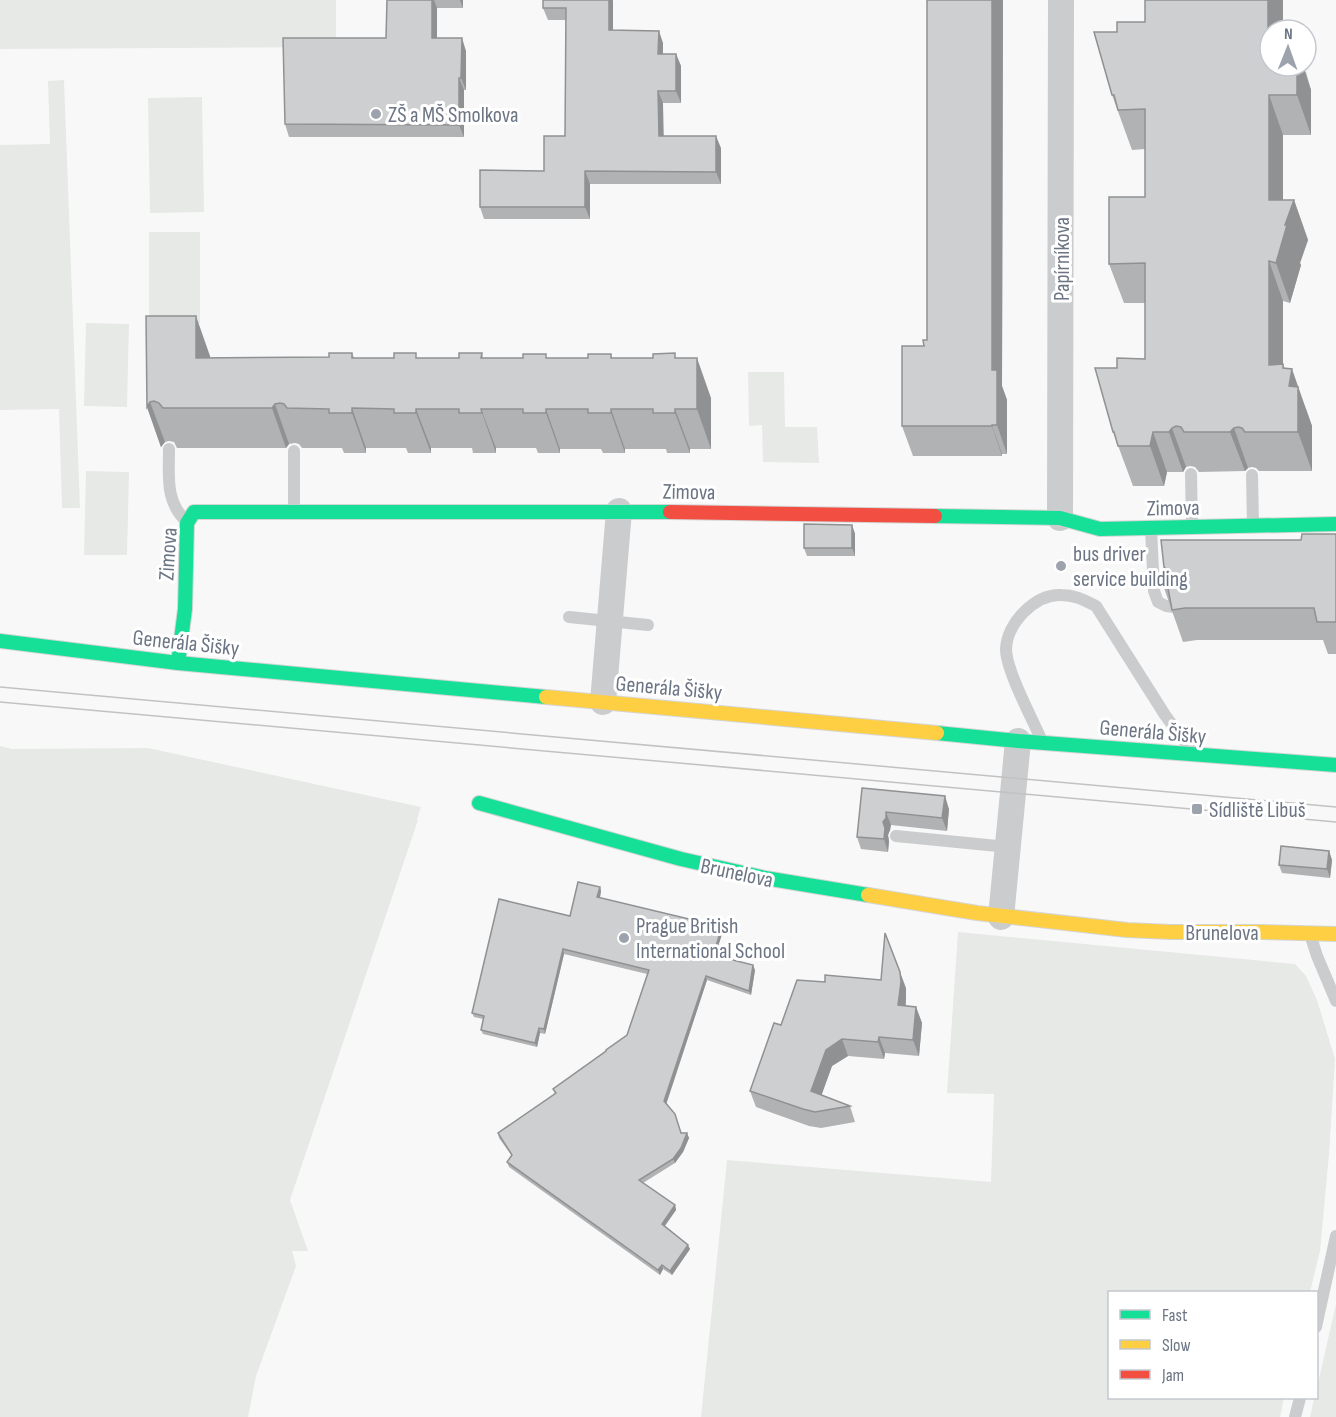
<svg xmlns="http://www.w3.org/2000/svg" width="1336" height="1417" viewBox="0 0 1336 1417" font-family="'Sofia Sans Condensed',sans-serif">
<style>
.green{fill:#e6e9e6}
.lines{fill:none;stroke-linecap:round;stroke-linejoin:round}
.fast-casing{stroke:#d4d5d5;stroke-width:16}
.slow-casing{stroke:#d4d5d5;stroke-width:16}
.jam-casing{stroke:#d4d5d5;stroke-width:16}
.lane{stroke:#cbccce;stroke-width:12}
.street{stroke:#cbccce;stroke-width:26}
.fast{stroke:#16e098;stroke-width:14}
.slow{stroke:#ffcf43;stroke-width:14}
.jam{stroke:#f24e42;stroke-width:14}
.tram{stroke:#c2c2c3;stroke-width:1.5}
.wall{fill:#b1b2b4}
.shaded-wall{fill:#909192}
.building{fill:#cecfd1;stroke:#909192;stroke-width:1.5}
.poi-dot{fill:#9da3ad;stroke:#fff;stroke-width:2}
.labels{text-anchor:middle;stroke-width:6;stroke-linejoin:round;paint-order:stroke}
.poi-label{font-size:22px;fill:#6c7584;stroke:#fff;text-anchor:start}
.street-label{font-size:22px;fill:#6c7584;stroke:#fff}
</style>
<rect width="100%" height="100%" fill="#f8f8f8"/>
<g class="green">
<polygon points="0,0 336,0 336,47 0,49"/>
<polygon points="64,80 80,508 62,508 59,409 0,410 0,145 50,144 48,81"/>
<polygon points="202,97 204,212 150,213 148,98"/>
<rect x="149" y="232" width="51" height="91"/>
<polygon points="86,323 129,324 127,407 84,406"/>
<polygon points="748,372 784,372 785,427 817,427 819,463 763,462 762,425 749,426"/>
<polygon points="86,471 129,472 127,555 84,555"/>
<polygon points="0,746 12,749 148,748 421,807 417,819 418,820 290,1200 308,1251 292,1251 296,1266 256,1376 248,1417 0,1417"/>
<polygon points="958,932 1295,964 1306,976 1317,1000 1335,1059 1329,1154 1320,1251 1310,1292 1110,1292 1110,1398 1284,1398 1280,1417 701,1417 727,1160 991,1182 994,1094 947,1093"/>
<polygon points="1336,1304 1336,1417 1310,1417 1314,1398 1316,1398 1317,1388"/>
</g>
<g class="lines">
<g class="fast-casing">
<g id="fast">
<polyline points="935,516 1060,518 1100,529 1336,524"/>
<polyline points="0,641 178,663 546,697"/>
<polyline points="178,663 185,609 187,523 194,512 670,512"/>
<polyline points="937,733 1018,741 1336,765"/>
<polyline points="479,803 681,859 765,878 868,895"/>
</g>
</g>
<g class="slow-casing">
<g id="slow">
<polyline points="546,697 937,733"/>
<polyline points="868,895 977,913 1127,930 1171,932 1260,932 1336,934"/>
</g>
</g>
<g class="jam-casing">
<polyline id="jam" points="670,512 935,516"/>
</g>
<g class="lane">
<path d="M169,449C169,476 165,501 186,521"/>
<polyline points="294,451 294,510"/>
<polyline points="1191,474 1192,527"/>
<polyline points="1252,475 1253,524"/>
<polyline points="1151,529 1154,591 1158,602 1166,606 1174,607"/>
<polyline points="569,617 648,625"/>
<path d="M1041,739C1032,718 1006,670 1006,649C1007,623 1035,594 1061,595C1075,595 1084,600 1096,606L1165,715L1191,750"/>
<polyline points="896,836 1008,847"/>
<polyline points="1310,934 1317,956 1336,1001"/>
<polyline points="1316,1327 1336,1236"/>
<polyline points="1295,1417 1300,1398"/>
</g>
<g class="street">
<polyline points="1060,518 1061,0"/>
<polyline points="603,702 619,511"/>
<polyline points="1001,917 1018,741"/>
</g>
<use href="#fast" class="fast"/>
<use href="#slow" class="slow"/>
<use href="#jam" class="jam"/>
<g class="tram">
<polyline points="0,687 1336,807"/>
<polyline points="0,702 1336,822"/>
</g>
</g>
<g class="wall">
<polygon points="387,0 463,0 463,8 437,8 437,38 466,51 466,90 464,90 464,137 289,137 285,124 386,38"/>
<polygon points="613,0 613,30 663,43 663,54 676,54 681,66 681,103 663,103 663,136 721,148 721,184 590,184 590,219 484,219 480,207 544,171 565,136 566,20 548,20 543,8"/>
<polygon points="927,0 1003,0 1002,386 1007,400 1007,454 1002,454 1002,456 913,456 902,426 924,346 927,340"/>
<polygon points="1145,0 1283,0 1283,30 1270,30 1306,72 1311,90 1311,135 1283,135 1283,200 1294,200 1308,240 1300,263 1301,265 1290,303 1283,301 1283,365 1306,409 1312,426 1312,471 1259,471 1256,468 1252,467 1248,468 1245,471 1199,472 1195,467 1190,466 1186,467 1183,472 1167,472 1164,486 1133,486 1113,432 1117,368 1145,359 1145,303 1124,303 1109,264 1145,197 1145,149 1132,150 1112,95 1117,32 1145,22"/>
<polygon points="146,316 210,356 210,358 329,357 352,353 354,358 459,358 482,353 483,358 588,358 611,354 612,358 677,358 711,398 711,449 690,449 690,453 667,453 666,449 625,449 625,453 603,453 601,449 560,449 560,453 538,453 536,448 496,448 496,453 473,453 472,448 431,448 431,453 408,453 406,448 366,448 366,453 344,453 342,448 302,448 299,444 295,443 289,444 286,448 177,448 174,442 169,441 165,442 161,447 147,407"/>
<polygon points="852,525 855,534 855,556 807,556 804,548"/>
<polygon points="1336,534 1336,654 1328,654 1323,640 1197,640 1183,642 1164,588 1169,580 1164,567"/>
<polygon points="862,788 949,809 947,831 891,825 890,830 888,835 889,841 888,852 861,849 857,837"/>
<polygon points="1329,851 1332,860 1330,878 1282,873 1279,865"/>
<polygon points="600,887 601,891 600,898 722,934 715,956 755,970 751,995 707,980 666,1103 681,1133 687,1133 689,1138 683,1152 675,1163 643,1183 675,1205 676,1210 665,1226 690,1249 672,1275 663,1269 660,1275 509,1167 507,1162 512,1156 499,1138 498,1133 555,1094 553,1089 606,1051 627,1035 647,974 564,954 545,1034 540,1033 537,1047 483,1034 481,1030 483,1019 474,1017 472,1013"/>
<polygon points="906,988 906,1006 916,1007 922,1023 919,1056 885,1053 884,1059 848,1056 832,1066 821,1095 850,1106 855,1122 821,1128 809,1126 756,1107 750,1091 781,1025"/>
</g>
<g class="shaded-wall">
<polygon points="432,0 434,0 437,8 437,51 432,38"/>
<polygon points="460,0 463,0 463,8"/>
<polygon points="609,0 613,0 613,43 609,30"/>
<polygon points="992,0 1003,0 1002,386 1007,400 1007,454 997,425 992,370"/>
<polygon points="1268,0 1283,0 1283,30 1270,30 1268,28"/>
<polygon points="659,31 663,43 663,66 658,54"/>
<polygon points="462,38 466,51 466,90 461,78"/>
<polygon points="676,54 681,66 681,103 676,91"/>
<polygon points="1294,66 1303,66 1311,90 1311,135 1297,95"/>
<polygon points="459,78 464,90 464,137 459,125"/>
<polygon points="658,91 663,103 664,148 659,136"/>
<polygon points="1269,95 1283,135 1283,237 1285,225 1294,200 1308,240 1300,263 1301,265 1290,303 1276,263 1269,200"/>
<polygon points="716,136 721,148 721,184 716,172"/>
<polygon points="585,171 590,184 590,219 585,207"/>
<polygon points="1269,261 1283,301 1283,365 1290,382 1292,369 1312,426 1312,471 1298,432 1269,365"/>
<polygon points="196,316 210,356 210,398 196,358"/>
<polygon points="697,358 711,398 711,449 697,409"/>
<polygon points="150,402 165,442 161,447 147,407"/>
<polygon points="275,404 289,444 286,448 272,408"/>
<polygon points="352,408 366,448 366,453 352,413"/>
<polygon points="416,409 431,448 431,453 416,413"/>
<polygon points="481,409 496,448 496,453 482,413"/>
<polygon points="546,409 560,449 560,453 546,413"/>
<polygon points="611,409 625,449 625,453 611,413"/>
<polygon points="675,409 690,449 690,453 675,413"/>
<polygon points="992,425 1002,454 1002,456 992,426"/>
<polygon points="1172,428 1186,467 1183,472 1169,432"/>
<polygon points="1234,428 1248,468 1245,471 1230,432"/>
<polygon points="1153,432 1167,472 1164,486 1150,446"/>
<polygon points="852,525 855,534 855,556 852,548"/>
<polygon points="945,796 949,809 947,831 942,818"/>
<polygon points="886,812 891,825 890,830 888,835 889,841 888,852 884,839 883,822"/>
<polygon points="1329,851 1332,860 1330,878 1327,869"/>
<polygon points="600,887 601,891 599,902 597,897"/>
<polygon points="721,930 722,934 714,959 713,955"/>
<polygon points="563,949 564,954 545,1034 544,1029"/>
<polygon points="753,965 755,970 751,995 749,991"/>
<polygon points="900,972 906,988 906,998 904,1022 898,1005"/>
<polygon points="706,976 707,980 666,1105 664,1101"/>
<polygon points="916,1007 922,1023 919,1056 913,1040"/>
<polygon points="539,1028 540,1033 537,1047 535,1043"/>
<polygon points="879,1037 885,1053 884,1059 878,1042"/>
<polygon points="842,1039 848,1056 832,1066 817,1108 811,1091 826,1050"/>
<polygon points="687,1133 689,1138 683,1152 675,1163 673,1159"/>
<polygon points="675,1205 676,1210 663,1228 662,1224"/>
<polygon points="688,1245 690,1249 672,1275 670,1271"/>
<polygon points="662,1265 663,1269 660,1275 658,1270"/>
</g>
<g class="building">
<polygon points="387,0 432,0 432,38 462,38 461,78 459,78 459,125 285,124 283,38 386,38"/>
<polygon points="543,0 609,0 609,30 659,31 658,54 676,54 676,91 658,91 659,136 716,136 716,172 585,171 585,207 480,207 480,170 544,171 544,136 565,136 566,8 543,8"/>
<polygon points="927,0 992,0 992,370 997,370 997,425 992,425 992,426 902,426 902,346 924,346 923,340 927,340"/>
<polygon points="1145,0 1268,0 1268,28 1283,28 1282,30 1270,30 1270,66 1297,66 1297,95 1269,95 1269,200 1294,200 1285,225 1287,225 1276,263 1269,261 1269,365 1283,364 1283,368 1292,369 1289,386 1298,387 1298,432 1245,432 1242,428 1238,427 1234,428 1230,432 1184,432 1181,427 1176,426 1172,428 1169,432 1153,432 1150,446 1118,446 1114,432 1113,432 1095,368 1117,368 1117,358 1145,359 1145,263 1109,264 1109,197 1145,197 1145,109 1118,110 1114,95 1112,95 1094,32 1117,32 1117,22 1145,22"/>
<polygon points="146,316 196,316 196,358 329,357 329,353 352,353 352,358 394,358 394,353 416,353 416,358 459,358 459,353 482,353 481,358 523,358 523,354 546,354 546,358 588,358 588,354 611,354 611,358 653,358 653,354 675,353 675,358 697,358 697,409 675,409 675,413 653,413 653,409 611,409 611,413 588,413 588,409 546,409 546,413 523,413 523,409 481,409 482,413 459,413 459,409 416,409 416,413 394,413 394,409 352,408 352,413 329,413 329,409 287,408 284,404 280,403 275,404 272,408 163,408 159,403 154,401 150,402 147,407"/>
<polygon points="804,524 852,525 852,548 804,548"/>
<polygon points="1302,534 1336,534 1336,622 1317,622 1314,608 1185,608 1172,610 1168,588 1164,588 1164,583 1169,580 1170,572 1164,567 1161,540 1301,540"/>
<polygon points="862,788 945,796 942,818 886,812 886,818 883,822 885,828 884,839 857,837"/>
<polygon points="1281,846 1329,851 1327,869 1279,865"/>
<polygon points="578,882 600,887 597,897 693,920 721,930 713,955 753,965 749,991 706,976 664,1101 675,1114 681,1133 687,1133 681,1148 673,1159 639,1180 675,1205 662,1224 688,1245 670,1271 662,1265 658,1270 507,1162 512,1155 498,1133 556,1093 553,1089 606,1051 606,1050 627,1035 649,970 563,949 544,1029 539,1028 535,1043 481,1030 484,1016 472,1013 499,899 570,916"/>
<polygon points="885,933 900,972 901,982 898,1005 916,1007 913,1040 879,1037 878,1042 842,1039 826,1050 811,1091 850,1106 815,1112 803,1109 750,1091 774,1023 781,1025 797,980 825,982 825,975 881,980"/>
</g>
<g class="poi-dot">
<circle cx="376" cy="114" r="6"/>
<circle cx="1061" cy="566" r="6"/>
<rect x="1191" y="803" width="12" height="12" rx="3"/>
<circle cx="624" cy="938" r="6"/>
</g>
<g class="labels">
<g class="poi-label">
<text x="388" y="122">ZŠ a MŠ Smolkova</text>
<text x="1073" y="561">bus driver<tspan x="1073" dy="25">service building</tspan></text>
<text x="1209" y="817">Sídliště Libuš</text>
<text x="636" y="933">Prague British<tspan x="636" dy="25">International School</tspan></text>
</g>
<g class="street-label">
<text transform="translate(1061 259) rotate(-90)" y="8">Papírníkova</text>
<text transform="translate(689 491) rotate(1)" y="8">Zimova</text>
<text transform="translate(1173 507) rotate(-1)" y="8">Zimova</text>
<text transform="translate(167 554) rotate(-86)" y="8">Zimova</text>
<text transform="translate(186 642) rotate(6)" y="8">Generála Šišky</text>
<text transform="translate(669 687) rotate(5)" y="8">Generála Šišky</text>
<text transform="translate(1153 731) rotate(5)" y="8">Generála Šišky</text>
<text transform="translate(737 872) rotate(12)" y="8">Brunelova</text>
<text x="1222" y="940">Brunelova</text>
</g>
</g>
<rect x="1108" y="1291" width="210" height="108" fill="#ffffff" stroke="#c4c8ce" stroke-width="1.5"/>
<rect x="1120" y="1310" width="30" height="9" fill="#16e098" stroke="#c4c8ce" stroke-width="1.5"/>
<text x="1162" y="1321" font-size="18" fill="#6c7584">Fast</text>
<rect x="1120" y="1340" width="30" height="9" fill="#ffcf43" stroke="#c4c8ce" stroke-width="1.5"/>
<text x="1162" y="1351" font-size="18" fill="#6c7584">Slow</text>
<rect x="1120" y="1370" width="30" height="9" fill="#f24e42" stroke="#c4c8ce" stroke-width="1.5"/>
<text x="1162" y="1381" font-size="18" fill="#6c7584">Jam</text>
<g transform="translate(1288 48) rotate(1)"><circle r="28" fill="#ffffff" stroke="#c4c8ce" stroke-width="1.5"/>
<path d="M0-4.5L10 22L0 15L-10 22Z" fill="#9da3ad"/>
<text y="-9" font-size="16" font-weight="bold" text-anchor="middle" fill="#6c7584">N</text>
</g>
</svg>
